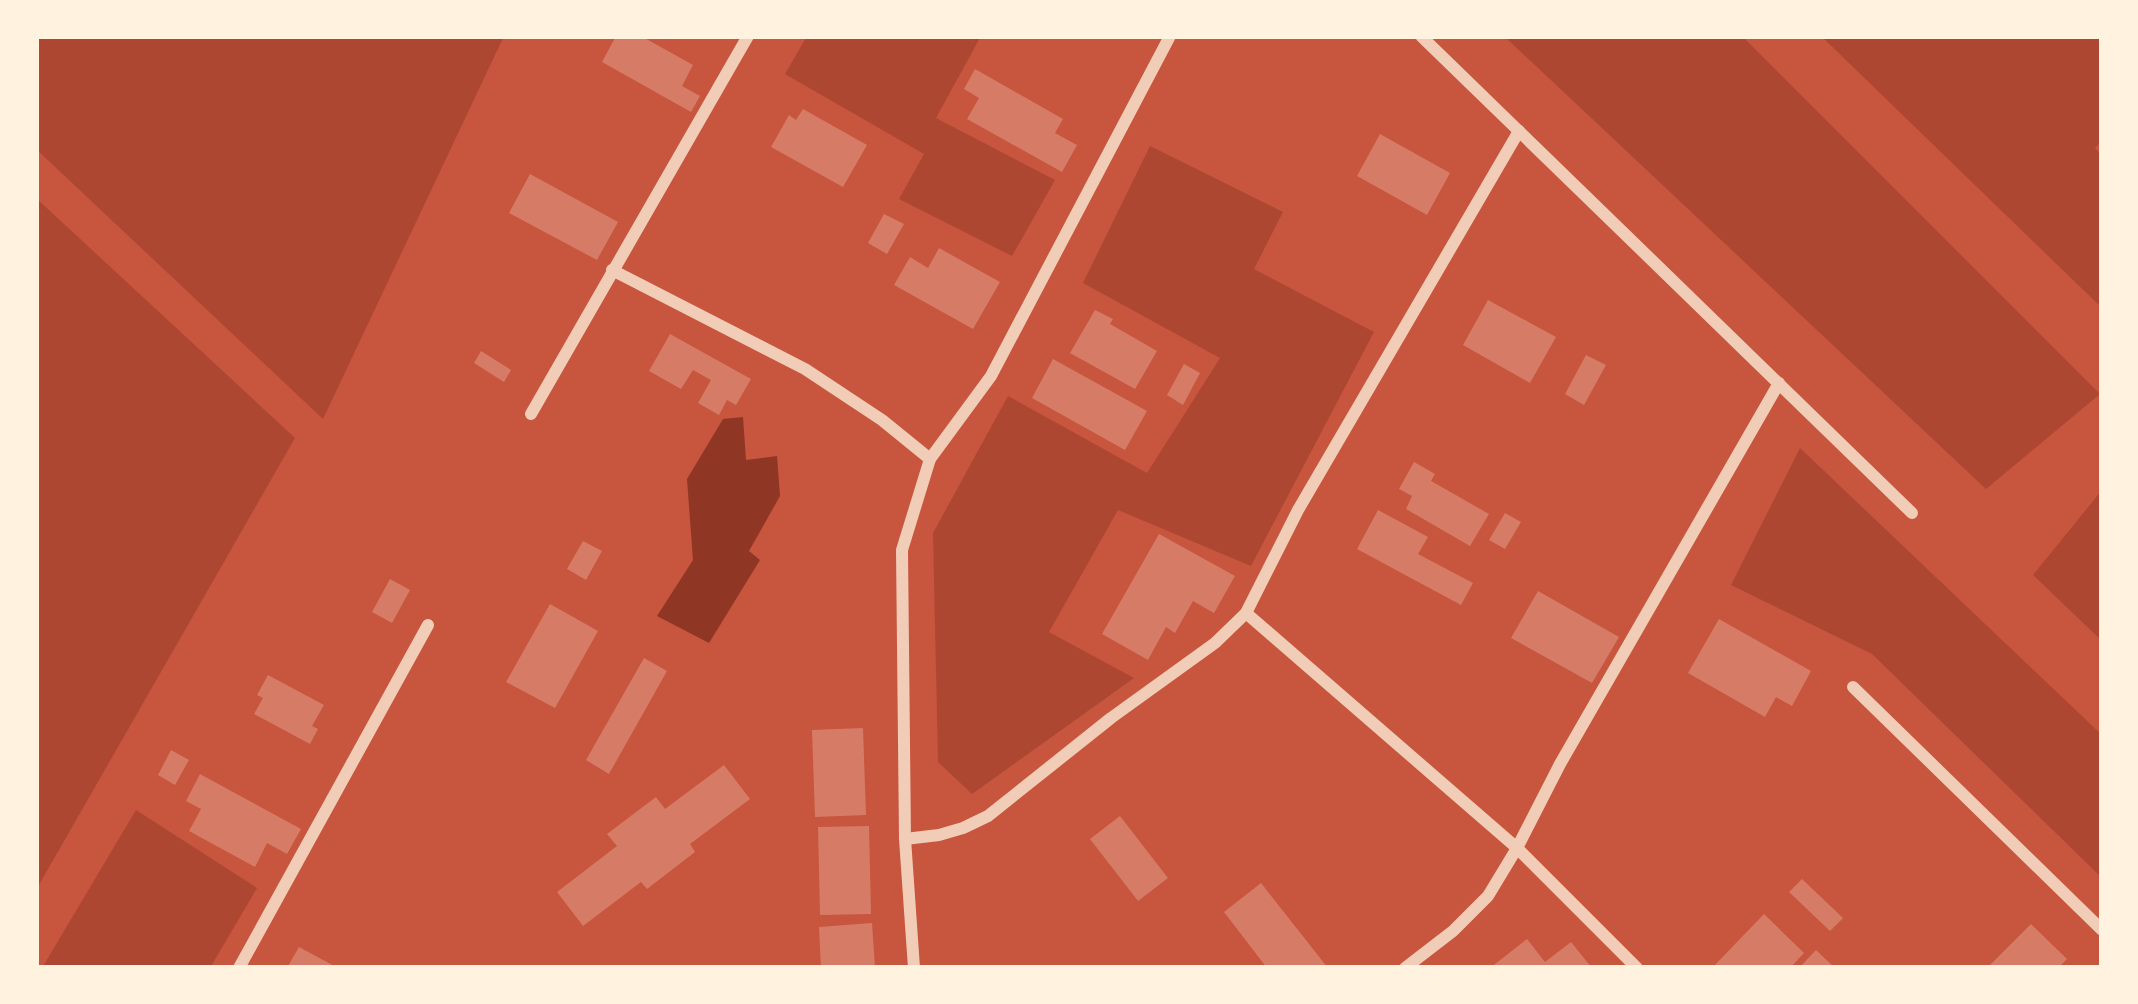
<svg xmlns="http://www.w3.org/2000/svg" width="2138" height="1004" viewBox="0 0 2138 1004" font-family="'Roboto Condensed',sans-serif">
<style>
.green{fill:#ae4732}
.water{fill:#8f3625}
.building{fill:#d67c66}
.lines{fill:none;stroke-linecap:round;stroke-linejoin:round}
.minor{stroke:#f1ccb7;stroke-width:12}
</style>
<rect width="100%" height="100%" fill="#c8553d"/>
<g class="green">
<polygon points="36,36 504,36 323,419 36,149"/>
<polygon points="807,36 981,36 936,118 1055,180 1012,256 899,199 924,154 785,74"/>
<polygon points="1504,36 1742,36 2100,394 1986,489"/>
<polygon points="1821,36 2102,36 2102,140 2095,148 2102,156 2102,308"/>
<polygon points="1150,146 1283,212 1254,269 1374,332 1251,566 1118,510 1049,632 1134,678 972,794 938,762 933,533 1008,396 1147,473 1220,358 1083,283"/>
<polygon points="36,198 295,438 36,890"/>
<polygon points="1800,448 2102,735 2102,878 1872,654 1731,585"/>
<polygon points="2102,490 2102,641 2033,575"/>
<polygon points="136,810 257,888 210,968 42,968"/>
</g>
<polygon class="water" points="743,417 746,460 777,456 780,496 749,551 760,560 709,643 657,616 693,560 687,479 723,419"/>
<g class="building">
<polygon points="616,36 641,36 693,65 682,86 700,96 691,112 602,62"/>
<polygon points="975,69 1063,119 1055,133 1077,145 1062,172 967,119 979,98 964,89"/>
<polygon points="803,109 867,145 843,187 771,147 789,115 796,120"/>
<polygon points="1380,134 1450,173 1427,215 1357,176"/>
<polygon points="530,174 618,222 597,260 509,213"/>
<polygon points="884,214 904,224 887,254 868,243"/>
<polygon points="939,248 1000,282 973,329 894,285 910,257 928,268"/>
<polygon points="1488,300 1556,337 1530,383 1463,345"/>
<polygon points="1095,310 1113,319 1110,324 1157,351 1135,389 1070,353"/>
<polygon points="670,334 751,379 736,405 727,400 719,415 698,403 711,380 693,370 681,389 649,371"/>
<polygon points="481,351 511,370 504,382 474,363"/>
<polygon points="1586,355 1606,365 1584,405 1565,394"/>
<polygon points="1053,359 1147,411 1125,450 1032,398"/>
<polygon points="1184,364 1200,373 1183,405 1167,395"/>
<polygon points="1414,462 1435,474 1431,481 1489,514 1470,546 1406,509 1412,496 1399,489"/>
<polygon points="1378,510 1428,537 1418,554 1473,583 1461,605 1357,549"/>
<polygon points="1505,513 1521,522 1505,549 1489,540"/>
<polygon points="1159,534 1235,576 1214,613 1193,601 1175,633 1166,627 1148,660 1102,634"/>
<polygon points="583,541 602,551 586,580 567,569"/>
<polygon points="390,579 410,590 392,623 372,612"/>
<polygon points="1538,591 1619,637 1592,683 1511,638"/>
<polygon points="550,604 598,631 555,708 506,682"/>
<polygon points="1719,619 1811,671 1792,706 1776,697 1765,717 1688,673"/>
<polygon points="644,658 667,671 609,774 586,760"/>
<polygon points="268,675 324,705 312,726 318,729 310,744 254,714 263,698 257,695"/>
<polygon points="863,728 866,815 815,817 812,730"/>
<polygon points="171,750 189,760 175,785 158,775"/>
<polygon points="724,765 750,799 690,844 695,852 647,889 641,882 583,926 557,892 617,846 607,834 656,797 665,809"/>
<polygon points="200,774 301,829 287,854 267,843 255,867 189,831 201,809 186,801"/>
<polygon points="1120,816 1168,878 1138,901 1090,839"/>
<polygon points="869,826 871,914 820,915 818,827"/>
<polygon points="1802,879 1843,918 1830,931 1789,892"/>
<polygon points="1261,883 1328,968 1267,968 1224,912"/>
<polygon points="1764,914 1804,953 1790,968 1712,968"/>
<polygon points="872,923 875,968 821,968 819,927"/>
<polygon points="2031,924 2067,959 2058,968 1987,968"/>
<polygon points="1527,939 1545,962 1571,942 1592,968 1490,968"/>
<polygon points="299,947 338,968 288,966"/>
<polygon points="1816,950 1835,968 1799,968"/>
</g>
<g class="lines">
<g class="minor">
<polyline points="1421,36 1912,513"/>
<polyline points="612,270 805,369 882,420 930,459 902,550 905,839 914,968"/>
<polyline points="531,414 748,36"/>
<polyline points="930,459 991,376 1170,36"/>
<polyline points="1246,613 1517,848 1637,968"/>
<polyline points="1853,687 2102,930"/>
<polyline points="905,839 939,835 963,828 988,816 1111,718 1215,643 1246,613 1298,510 1519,131"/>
<polyline points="239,968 428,625"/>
<polyline points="1405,968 1453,931 1488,896 1517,848 1560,764 1779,383"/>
</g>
</g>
<rect width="2138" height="1004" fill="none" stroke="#fff3e0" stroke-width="78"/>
</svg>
